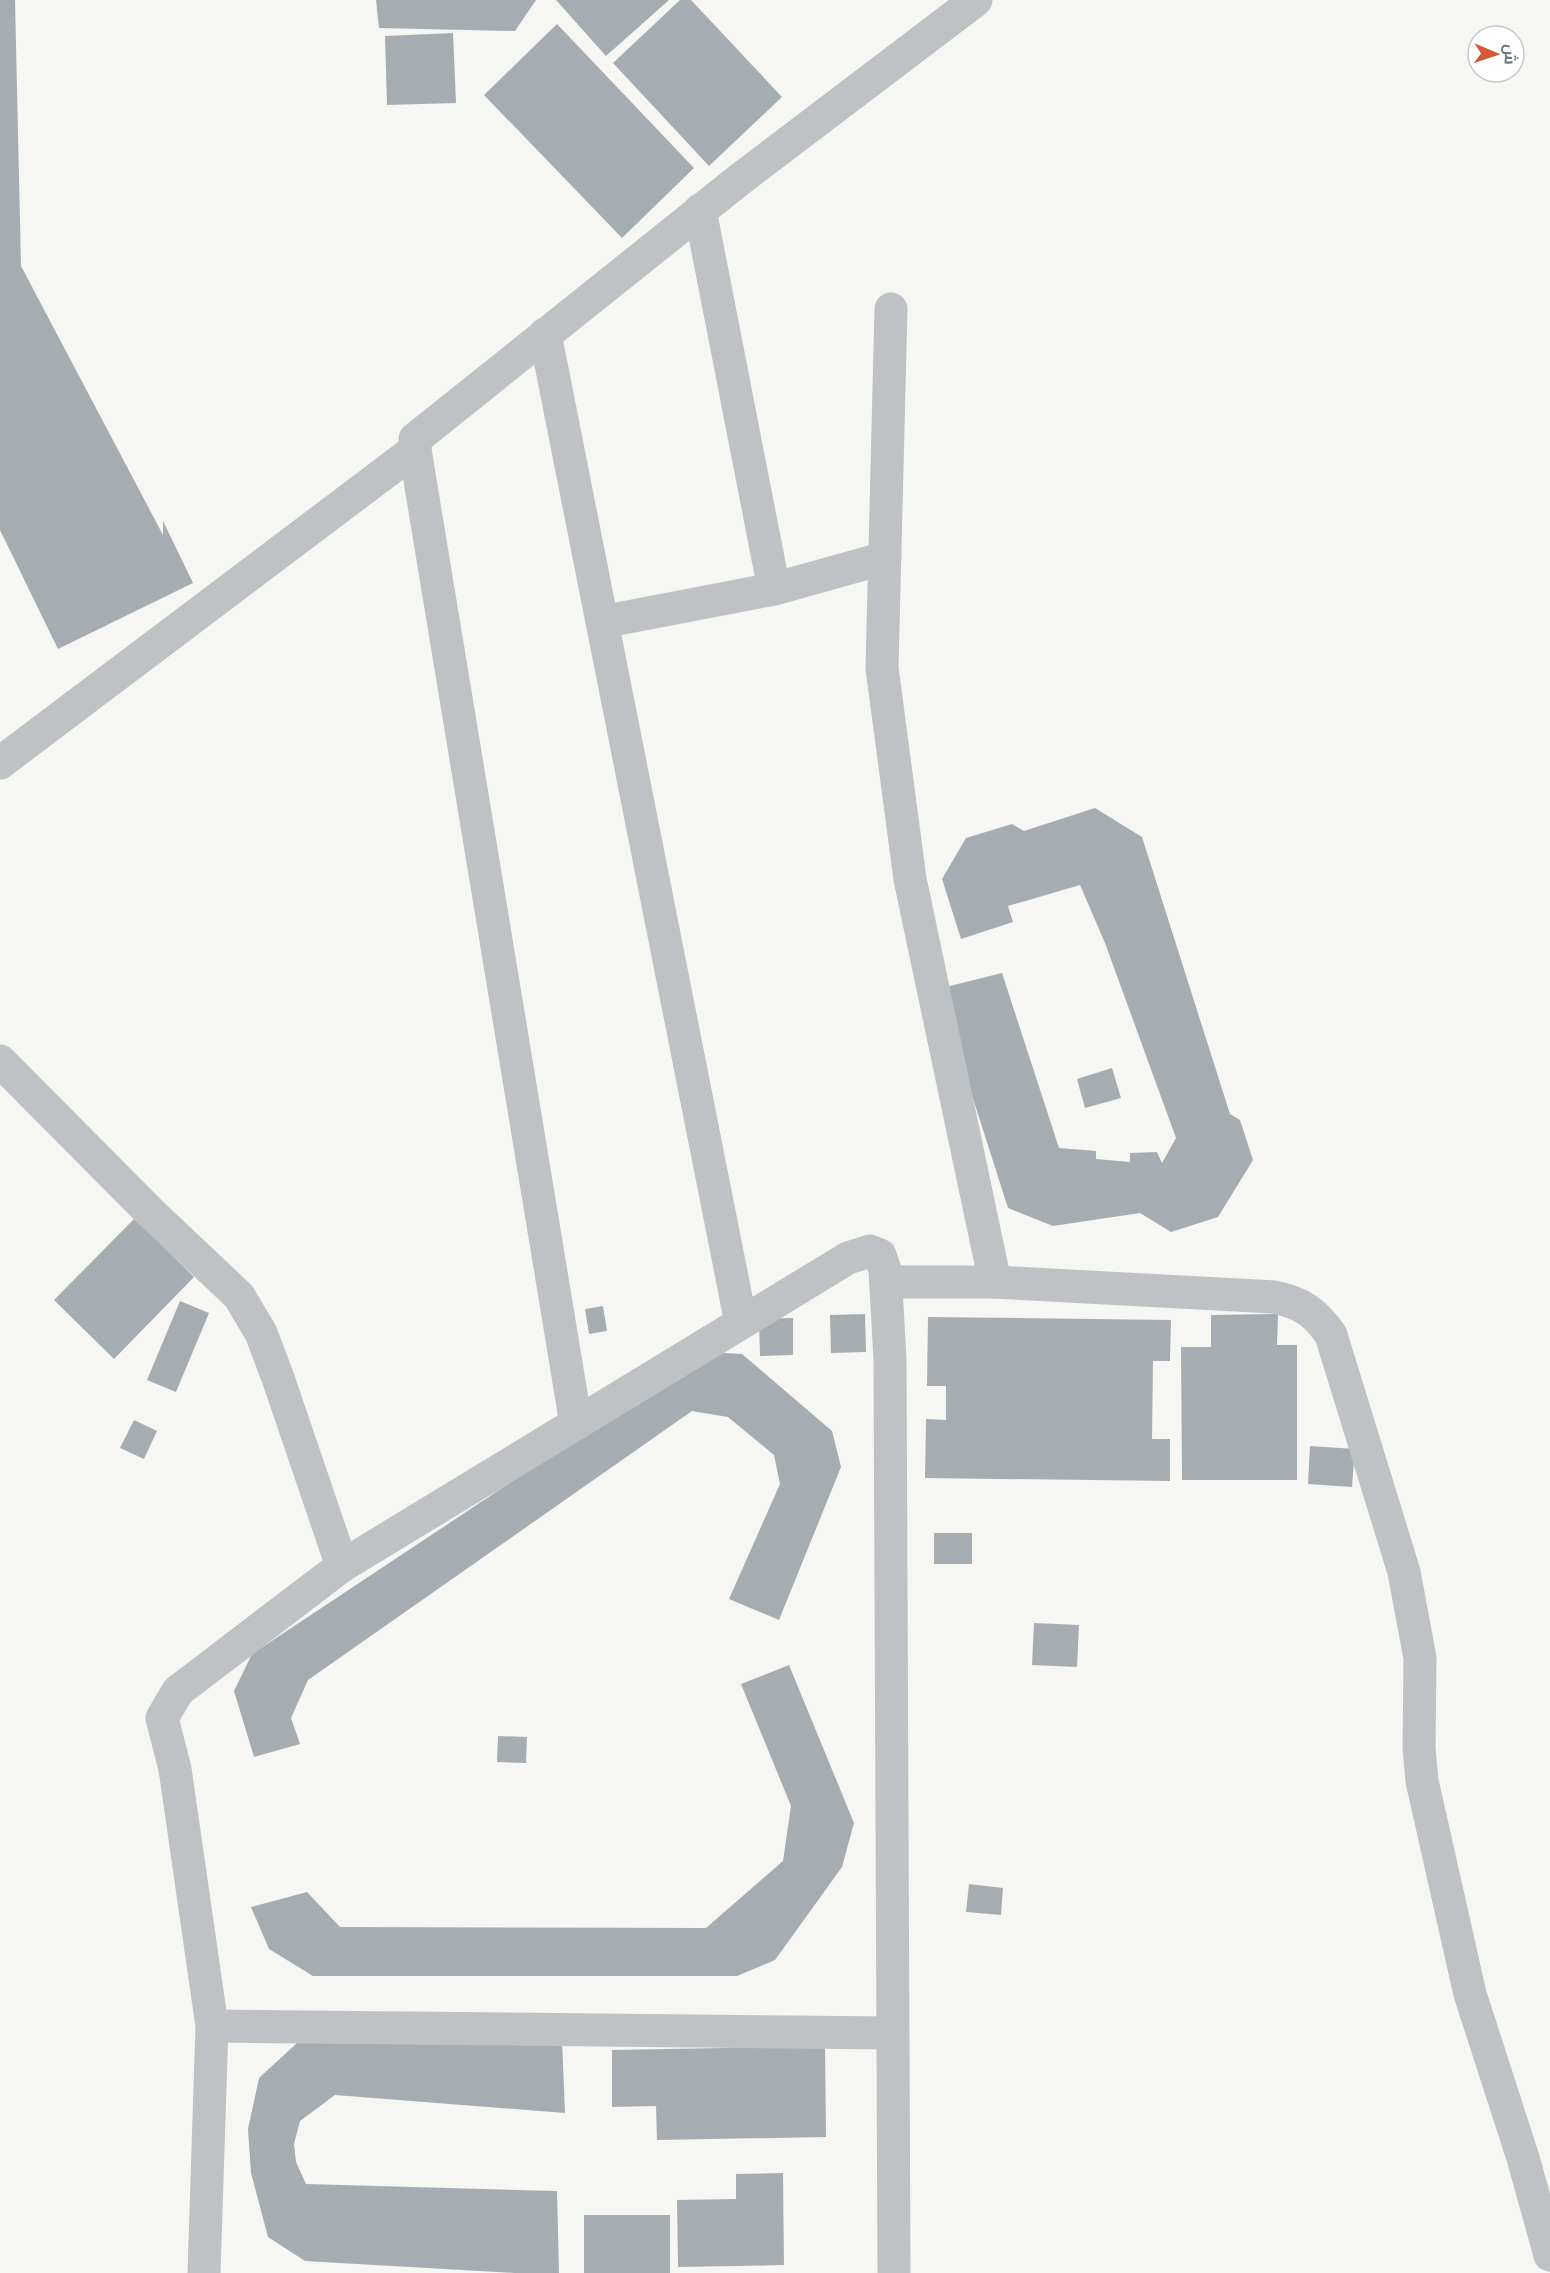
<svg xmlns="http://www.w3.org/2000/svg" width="1550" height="2273" viewBox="0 0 1550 2273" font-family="'IBM Plex Sans',Cairo,sans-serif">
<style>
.building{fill:#a6adb2}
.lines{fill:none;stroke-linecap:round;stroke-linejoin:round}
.street{stroke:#bec2c5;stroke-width:33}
</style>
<rect width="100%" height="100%" fill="#f6f6f3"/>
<g class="building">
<polygon points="0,0 15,0 21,266 163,535 163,521 193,583 58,649 0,530"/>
<polygon points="376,0 536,0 515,31 379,28"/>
<polygon points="556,0 669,0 606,56"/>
<polygon points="680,0 691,0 782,97 709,166 613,63"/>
<polygon points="557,24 694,168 622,238 484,95"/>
<polygon points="453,33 456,103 387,105 385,36"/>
<polygon points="1095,808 1142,837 1230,1114 1240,1120 1253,1160 1218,1217 1171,1232 1140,1213 1053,1226 1008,1208 938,989 1002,973 1059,1148 1096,1151 1096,1159 1130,1162 1130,1153 1157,1152 1162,1163 1176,1138 1105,943 1080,885 1008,906 1013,922 961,939 942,879 966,838 1012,824 1024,831"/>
<polygon points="1112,1068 1121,1098 1085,1108 1077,1079"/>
<polygon points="135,1218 194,1277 114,1359 54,1300"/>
<polygon points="180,1301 209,1313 176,1392 147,1380"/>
<polygon points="603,1306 607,1331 589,1334 585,1309"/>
<polygon points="865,1314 866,1352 831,1353 830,1315"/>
<polygon points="1278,1314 1277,1345 1297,1345 1297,1480 1182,1480 1181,1347 1211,1347 1211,1315"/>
<polygon points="928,1317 1171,1320 1170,1361 1153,1361 1152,1439 1170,1439 1170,1481 925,1478 926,1419 946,1420 946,1386 927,1386"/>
<polygon points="793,1318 793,1355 760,1356 759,1319"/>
<polygon points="707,1352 742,1354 832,1431 841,1467 779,1620 729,1599 780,1484 774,1455 728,1417 692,1411 308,1680 291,1718 300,1744 254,1757 234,1691 252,1654"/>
<polygon points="134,1420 157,1431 144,1459 120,1448"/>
<polygon points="1310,1446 1355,1449 1352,1487 1308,1484"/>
<rect x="934" y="1533" width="38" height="31"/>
<polygon points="1034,1623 1079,1625 1077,1667 1032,1665"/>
<polygon points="789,1665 854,1823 842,1867 775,1960 737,1976 313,1976 269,1949 251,1907 307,1892 340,1927 706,1928 783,1861 791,1806 741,1684"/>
<polygon points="498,1736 527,1737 526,1763 497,1762"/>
<polygon points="969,1884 1003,1888 1001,1915 966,1912"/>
<polygon points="562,2040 565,2113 335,2095 300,2121 294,2144 296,2162 306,2184 557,2191 559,2273 515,2273 305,2261 268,2237 251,2173 248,2129 259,2078 297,2043"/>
<polygon points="825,2046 826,2137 657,2140 656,2106 612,2107 612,2050"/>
<polygon points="783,2173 784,2265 678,2267 677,2200 736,2199 736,2174"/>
<rect x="584" y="2215" width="86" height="58"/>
</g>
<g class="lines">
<g class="street">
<polyline points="700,210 774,589"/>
<polyline points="891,309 882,668 910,879 995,1282"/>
<polyline points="545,334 741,1323"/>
<polyline points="415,450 576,1424"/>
<polyline points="602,622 774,589 885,558"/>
<polyline points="0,763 415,450 415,439 739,180 976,0"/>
<polyline points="0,1061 150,1212 239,1296 261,1333 278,1378 342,1566"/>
<path d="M886,1282H995L1274,1297C1302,1303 1315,1312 1331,1335L1404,1572L1420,1658L1419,1748L1422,1781L1470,1994L1523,2158L1550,2255"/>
<polyline points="212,2026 892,2033"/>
<polyline points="204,2273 212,2026 175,1769 162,1718 178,1691 342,1566 848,1258 870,1251 880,1255 885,1270 890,1359 894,2273"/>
</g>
</g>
<g transform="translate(1496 54) rotate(92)"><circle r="28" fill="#ffffff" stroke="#c3c9cd" stroke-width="1.5"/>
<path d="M0-4.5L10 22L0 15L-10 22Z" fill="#d15a39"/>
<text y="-9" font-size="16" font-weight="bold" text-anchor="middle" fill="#687781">ش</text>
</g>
</svg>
